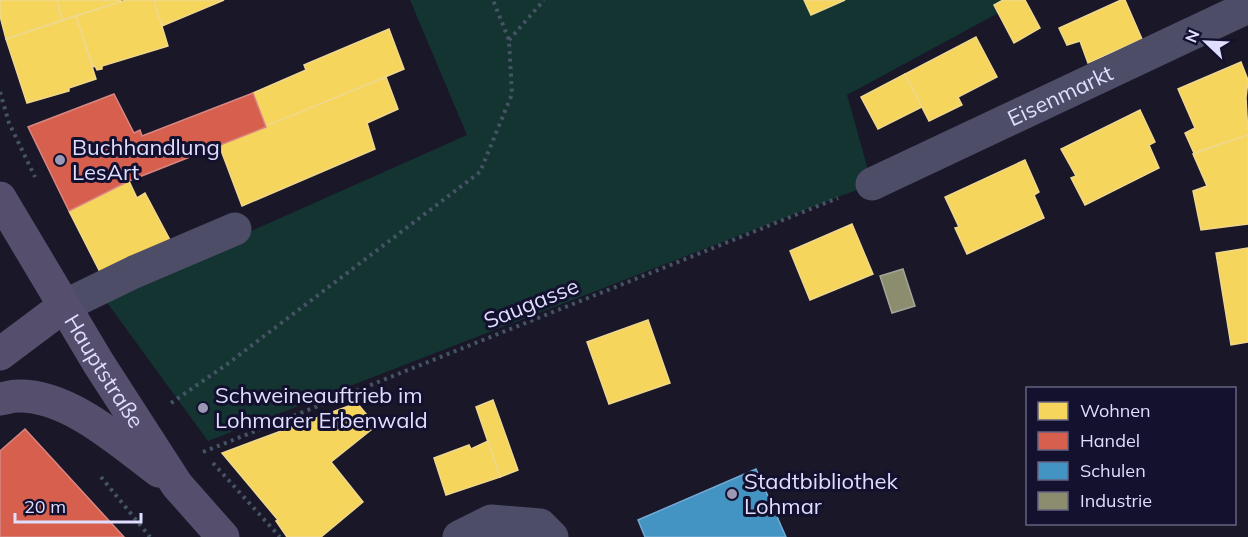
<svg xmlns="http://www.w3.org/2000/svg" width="1248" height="537" viewBox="0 0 1248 537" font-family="Mulish,sans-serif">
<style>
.green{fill:#143432}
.homes{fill:#f6d55c;stroke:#efd88d;stroke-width:1.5}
.shops{fill:#d6604d;stroke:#d98682;stroke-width:1.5}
.schools{fill:#4393c3;stroke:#72aad5;stroke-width:1.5}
.industry{fill:#8c8c6e;stroke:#a5a59a;stroke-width:1.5}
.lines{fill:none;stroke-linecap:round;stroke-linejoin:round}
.path{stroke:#455464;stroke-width:4;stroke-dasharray:3 4.5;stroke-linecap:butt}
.minor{stroke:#4d4d68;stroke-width:33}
.major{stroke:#564e6d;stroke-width:33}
.poi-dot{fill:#9a98b4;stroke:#13112e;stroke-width:2}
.labels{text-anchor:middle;stroke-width:6;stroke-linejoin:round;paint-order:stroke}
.street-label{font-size:22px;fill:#dfdeff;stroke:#13112e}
.poi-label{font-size:22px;fill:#dfdeff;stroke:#13112e;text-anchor:start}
</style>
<rect width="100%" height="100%" fill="#191728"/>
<polygon class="green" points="410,0 1022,0 847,95 872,184 208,441 103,297 467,135"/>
<g class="homes">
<polygon points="0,0 57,0 62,20 6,39 0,16"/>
<polygon points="57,0 121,0 121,2 62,20"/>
<polygon points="126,0 154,0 168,46 102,66 102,69 97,70 95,66 93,67 76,16"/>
<polygon points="154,0 224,0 162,26"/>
<polygon points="804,0 845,0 811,15"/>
<polygon points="1003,0 1025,0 1040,28 1014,43 994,5"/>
<polygon points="1121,0 1125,0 1142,39 1088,63 1080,41 1067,45 1059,28"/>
<polygon points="76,16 96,79 69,88 69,91 27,103 6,39"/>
<polygon points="389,29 404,69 266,127 253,93 306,70 304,65"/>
<polygon points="976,37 997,77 958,97 962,105 929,121 905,74"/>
<polygon points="1241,62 1248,80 1246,98 1248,135 1194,153 1185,133 1195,128 1178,89"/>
<polygon points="905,74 922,107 878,129 861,97"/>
<polygon points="386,77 398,109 367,123 375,149 242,206 219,145"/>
<polygon points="1140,110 1155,142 1149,145 1159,168 1085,205 1071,178 1076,176 1061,149"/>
<polygon points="1248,135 1248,224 1201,230 1193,191 1207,186 1193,154"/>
<polygon points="1025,160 1039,192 1034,195 1044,218 967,254 955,228 959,227 945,197"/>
<polygon points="129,181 137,198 145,193 171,242 102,276 69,211"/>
<polygon points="852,224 873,274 810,300 790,251"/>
<polygon points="1248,248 1248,342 1231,345 1216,253"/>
<polygon points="648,320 670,383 609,404 587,342"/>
<polygon points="493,400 518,470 500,477 476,407"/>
<polygon points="357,403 376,426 331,462 363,502 321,537 287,537 276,521 278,520 222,453"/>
<polygon points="488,441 500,477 446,495 434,458 469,445 471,449"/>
</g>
<g class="shops">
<polygon points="253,93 266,127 129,181 69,211 28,127 114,94 134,133 140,130 142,136"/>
<polygon points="25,429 124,537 0,537 0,451"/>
</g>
<polygon class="schools" points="756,469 786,537 645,537 638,520"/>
<polygon class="industry" points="903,269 915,306 892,313 880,276"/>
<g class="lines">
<g class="path">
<polyline points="509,40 544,0"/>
<polyline points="0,92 9,123 35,177"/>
<polyline points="171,403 226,365 480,172 512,94 509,40 493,0"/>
<polyline points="203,452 838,198"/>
<polyline points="213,463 280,537"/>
<polyline points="101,477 150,537"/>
</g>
<g class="minor">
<path id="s1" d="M872,184L1248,7"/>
<polyline points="64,306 134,272 235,229"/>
<polyline points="459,537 491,521 540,525 552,537"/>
</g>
<g class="major">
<path id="s2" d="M0,198L99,364L177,485L223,537"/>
<polyline points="0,354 64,306"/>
<path d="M0,399C6,398 12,396 18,396C69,395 120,442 159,471"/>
</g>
</g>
<g class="poi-dot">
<circle cx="60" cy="160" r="6"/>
<circle cx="203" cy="408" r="6"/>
<circle cx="732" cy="494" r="6"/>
</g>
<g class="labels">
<g class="street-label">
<text dy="8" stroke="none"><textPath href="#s1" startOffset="208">Eisenmarkt</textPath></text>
<text transform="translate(531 303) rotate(-22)" y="8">Saugasse</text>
<text dy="8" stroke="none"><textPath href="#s2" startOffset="202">Hauptstraße</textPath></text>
</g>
<g class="poi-label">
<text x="72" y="155">Buchhandlung<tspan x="72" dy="25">LesArt</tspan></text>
<text x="215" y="403">Schweineauftrieb im<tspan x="215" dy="25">Lohmarer Erbenwald</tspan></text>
<text x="744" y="489">Stadtbibliothek<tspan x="744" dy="25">Lohmar</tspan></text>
</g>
</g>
<rect x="1026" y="387" width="210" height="138" fill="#13112e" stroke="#656382" stroke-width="1.5"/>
<rect x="1038" y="402" width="30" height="18" fill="#f6d55c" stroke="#656382" stroke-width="1.5"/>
<text x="1080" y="417" font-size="18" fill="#dfdeff">Wohnen</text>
<rect x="1038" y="432" width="30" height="18" fill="#d6604d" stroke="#656382" stroke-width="1.5"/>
<text x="1080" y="447" font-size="18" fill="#dfdeff">Handel</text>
<rect x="1038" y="462" width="30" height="18" fill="#4393c3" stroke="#656382" stroke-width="1.5"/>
<text x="1080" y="477" font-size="18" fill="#dfdeff">Schulen</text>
<rect x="1038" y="492" width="30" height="18" fill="#8c8c6e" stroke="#656382" stroke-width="1.5"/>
<text x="1080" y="507" font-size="18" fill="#dfdeff">Industrie</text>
<g transform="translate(1206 42) rotate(293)" stroke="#13112e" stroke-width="4.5" paint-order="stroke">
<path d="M0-4.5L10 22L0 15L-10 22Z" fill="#dfdeff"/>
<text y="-9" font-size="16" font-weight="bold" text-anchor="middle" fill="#dfdeff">N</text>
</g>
<path d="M15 513v9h126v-9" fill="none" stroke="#dfdeff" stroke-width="3"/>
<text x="24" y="513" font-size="18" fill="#dfdeff" stroke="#13112e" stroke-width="4.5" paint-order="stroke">20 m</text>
</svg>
